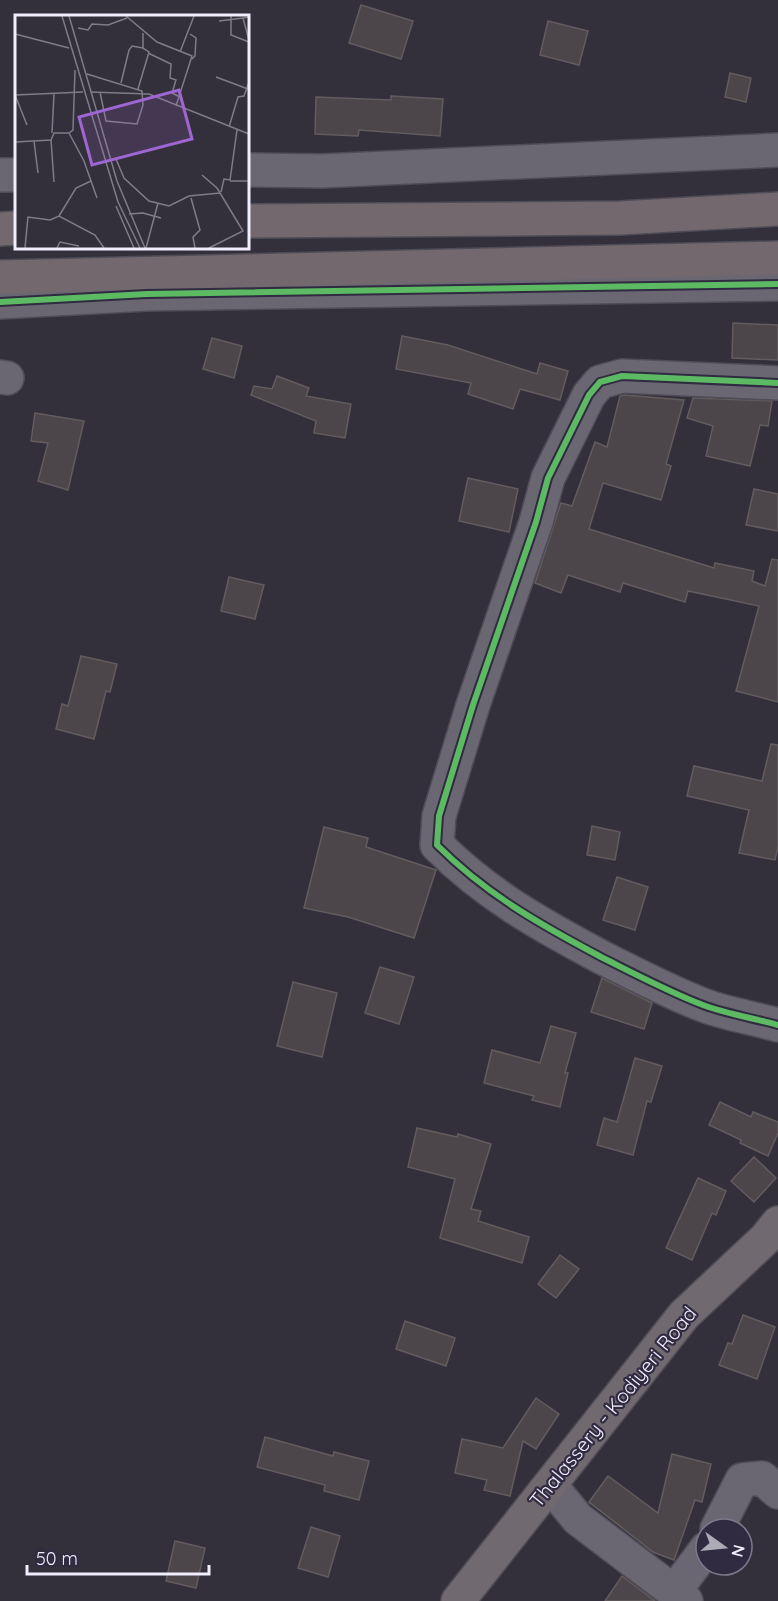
<svg xmlns="http://www.w3.org/2000/svg" width="778" height="1601" viewBox="0 0 778 1601" font-family="Quicksand,sans-serif">
<style>
.building{fill:#4c4549;stroke:#635c5f;stroke-width:1.5}
.lines{fill:none;stroke-linecap:round;stroke-linejoin:round}
.minor-casing{stroke:#4e4c56;stroke-width:36}
.major-casing{stroke:#4e4c56;stroke-width:36}
.highway-casing{stroke:#4e4c56;stroke-width:36}
.minor{stroke:#6a6772;stroke-width:33}
.major{stroke:#70696f;stroke-width:33}
.highway{stroke:#73686e;stroke-width:33}
.cycleway-casing{stroke:#302b41;stroke-width:10}
.cycleway{stroke:#5cba63;stroke-width:6}
.labels{text-anchor:middle;stroke-width:4.5;stroke-linejoin:round;paint-order:stroke}
.street-label{font-size:20px;fill:#f0edfc;stroke:#302b41}
.inset-road{fill:none;stroke:#7f7c89;stroke-width:1.5}
.view{fill:#9e66d1;fill-opacity:0.15;stroke:#9e66d1;stroke-width:3}
.inset-edge{fill:none;stroke:#f0edfc;stroke-width:3}
</style>
<rect width="100%" height="100%" fill="#33303c"/>
<g class="building">
<polygon points="361,5 413,21 401,59 349,43"/>
<polygon points="548,21 588,31 579,65 540,55"/>
<polygon points="730,73 751,78 746,102 725,97"/>
<polygon points="391,96 443,99 440,136 359,130 358,136 315,134 316,97 391,100"/>
<polygon points="733,323 778,325 778,360 732,358"/>
<polygon points="402,336 448,345 537,374 540,363 568,371 560,400 520,389 513,409 468,394 471,383 396,369"/>
<polygon points="212,338 242,346 234,378 203,369"/>
<polygon points="277,376 309,388 306,396 351,404 345,438 314,433 316,421 251,395 254,386 272,389"/>
<polygon points="624,395 684,400 666,464 671,466 661,500 603,483 589,529 714,568 715,563 754,571 752,581 765,586 772,559 778,560 778,702 736,691 759,606 688,591 685,602 623,583 620,592 568,575 561,593 535,583 561,503 572,506 595,442 607,447 620,396"/>
<polygon points="693,398 772,401 768,426 760,425 750,466 706,456 713,426 687,418"/>
<polygon points="35,413 84,421 68,490 38,481 48,443 31,441"/>
<polygon points="468,478 518,489 509,532 459,521"/>
<polygon points="754,489 778,494 778,531 746,525"/>
<polygon points="229,577 264,585 255,619 221,611"/>
<polygon points="81,656 117,664 110,692 106,691 94,739 56,729 62,704 68,706"/>
<polygon points="771,744 778,745 778,847 775,860 739,853 749,810 687,796 694,766 762,781"/>
<polygon points="592,826 620,832 615,860 587,855"/>
<polygon points="324,827 368,838 366,847 436,870 414,938 348,917 304,908"/>
<polygon points="617,877 648,887 635,930 603,920"/>
<polygon points="380,967 414,977 399,1024 365,1013"/>
<polygon points="602,978 652,1003 644,1029 591,1012"/>
<polygon points="293,982 337,993 322,1057 277,1046"/>
<polygon points="551,1026 576,1033 565,1073 568,1073 560,1107 532,1100 534,1096 484,1083 492,1050 540,1063"/>
<polygon points="635,1058 662,1066 651,1102 647,1101 633,1155 597,1145 604,1118 617,1122"/>
<polygon points="720,1102 751,1117 753,1112 778,1122 778,1133 768,1156 740,1143 741,1140 709,1125"/>
<polygon points="417,1128 457,1137 458,1134 491,1144 471,1209 481,1211 478,1221 529,1237 522,1263 440,1238 455,1179 408,1167"/>
<polygon points="754,1157 776,1178 754,1202 731,1181"/>
<polygon points="698,1178 726,1191 716,1215 712,1213 692,1260 666,1248"/>
<polygon points="560,1255 579,1269 556,1298 538,1284"/>
<polygon points="743,1315 775,1327 757,1379 719,1365 728,1343 732,1344"/>
<polygon points="405,1321 455,1338 446,1366 396,1349"/>
<polygon points="536,1398 559,1414 536,1449 523,1441 510,1496 484,1490 487,1480 455,1473 462,1439 503,1448"/>
<polygon points="265,1437 333,1456 334,1452 369,1461 359,1500 324,1491 325,1485 257,1467"/>
<polygon points="672,1454 711,1464 702,1502 695,1500 674,1560 653,1552 589,1502 608,1476 658,1513"/>
<polygon points="311,1527 340,1536 328,1577 298,1568"/>
<polygon points="175,1541 205,1548 196,1588 166,1581"/>
<polygon points="622,1576 655,1601 605,1601"/>
</g>
<g class="lines">
<g class="minor-casing">
<g id="minor">
<polyline points="248,170 322,171 778,150"/>
<polyline points="0,175 16,175"/>
<polyline points="0,302 147,294 778,284"/>
<polyline points="0,377 7,378"/>
<path d="M778,383L622,376L600,382L589,395L548,478L536,522L473,705L439,816L437,845C487,895 541,925 603,958C635,974 669,992 703,1005C727,1014 753,1018 778,1025"/>
<polyline points="550,1485 578,1519 686,1601"/>
<polyline points="717,1529 742,1480 762,1478 778,1492"/>
<polyline points="674,1592 706,1549"/>
</g>
</g>
<g class="major-casing">
<polyline id="major" points="458,1601 684,1315 766,1238 778,1223"/>
</g>
<g class="highway-casing">
<g id="highway">
<polyline points="248,221 620,218 778,209"/>
<polyline points="0,229 16,228"/>
<polyline points="0,277 778,258"/>
</g>
</g>
<use href="#minor" class="minor"/>
<use href="#major" class="major"/>
<use href="#highway" class="highway"/>
<g class="cycleway-casing">
<g id="cycleway">
<polyline points="0,302 147,294 778,284"/>
<path d="M778,383L622,376L600,382L589,395L548,478L536,522L473,705L439,816L437,845C487,895 541,925 603,958C635,974 669,992 703,1005C727,1014 753,1018 778,1025"/>
</g>
</g>
<use href="#cycleway" class="cycleway"/>
</g>
<g class="labels">
<g class="street-label">
<text transform="translate(613 1407) rotate(-51)" y="7">Thalassery - Kodiyeri Road</text>
</g>
</g>
<g transform="translate(15 15)">
<rect width="234" height="234" fill="#33303c"/>
<path class="inset-road" d="M47,1L103,187L125,233M54,1L102,166L130,233M111,1L142,27L177,41L161,91M216,1V20L234,27M234,2L228,3L234,25M204,6L228,3M63,13L73,15L77,9L93,10L112,3M0,19L54,33M175,19L181,23L180,41L177,44M234,27V56M165,37L179,1M133,38L156,49L155,63L161,65L157,78L165,82M72,59L127,76L128,90L122,109L91,106L85,77M201,62L233,74M106,68L114,35L117,31L128,33M123,74L134,37L128,33V18M75,77L134,79L234,119M0,80L12,110M0,80L68,77M214,112L223,82L229,81L234,67M37,118L39,79M54,118L69,146L82,183M54,118L58,115L60,55M36,125L39,167M19,126L23,158M0,127L36,125L39,118H54M101,144L109,163L134,186L154,191L174,181L205,178M187,160L202,173L228,216L194,233M215,166H234M206,177L209,164L215,165L222,115M176,183L185,215L178,222L180,233M101,191L119,233M114,199L128,198L146,203M44,201L61,173L76,166M10,233L13,202L35,205L44,201L80,220L89,233M42,233L45,227L64,231M131,233L143,188"/>
<path class="view" d="M164,75L177,124L77,150L64,102Z"/>
<rect width="234" height="234" class="inset-edge"/>
</g>
<g transform="translate(724 1547) rotate(105)"><circle r="28" fill="#302b41" stroke="#7d798c" stroke-width="1.5"/>
<path d="M0-4.5L10 22L0 15L-10 22Z" fill="#aeabb9"/>
<text y="-9" font-size="16" font-weight="bold" text-anchor="middle" fill="#f0edfc">N</text>
</g>
<path d="M27 1565v9h182v-9" fill="none" stroke="#f0edfc" stroke-width="3"/>
<text x="36" y="1565" font-size="18" fill="#f0edfc" stroke="#302b41" stroke-width="4.5" paint-order="stroke">50 m</text>
</svg>
